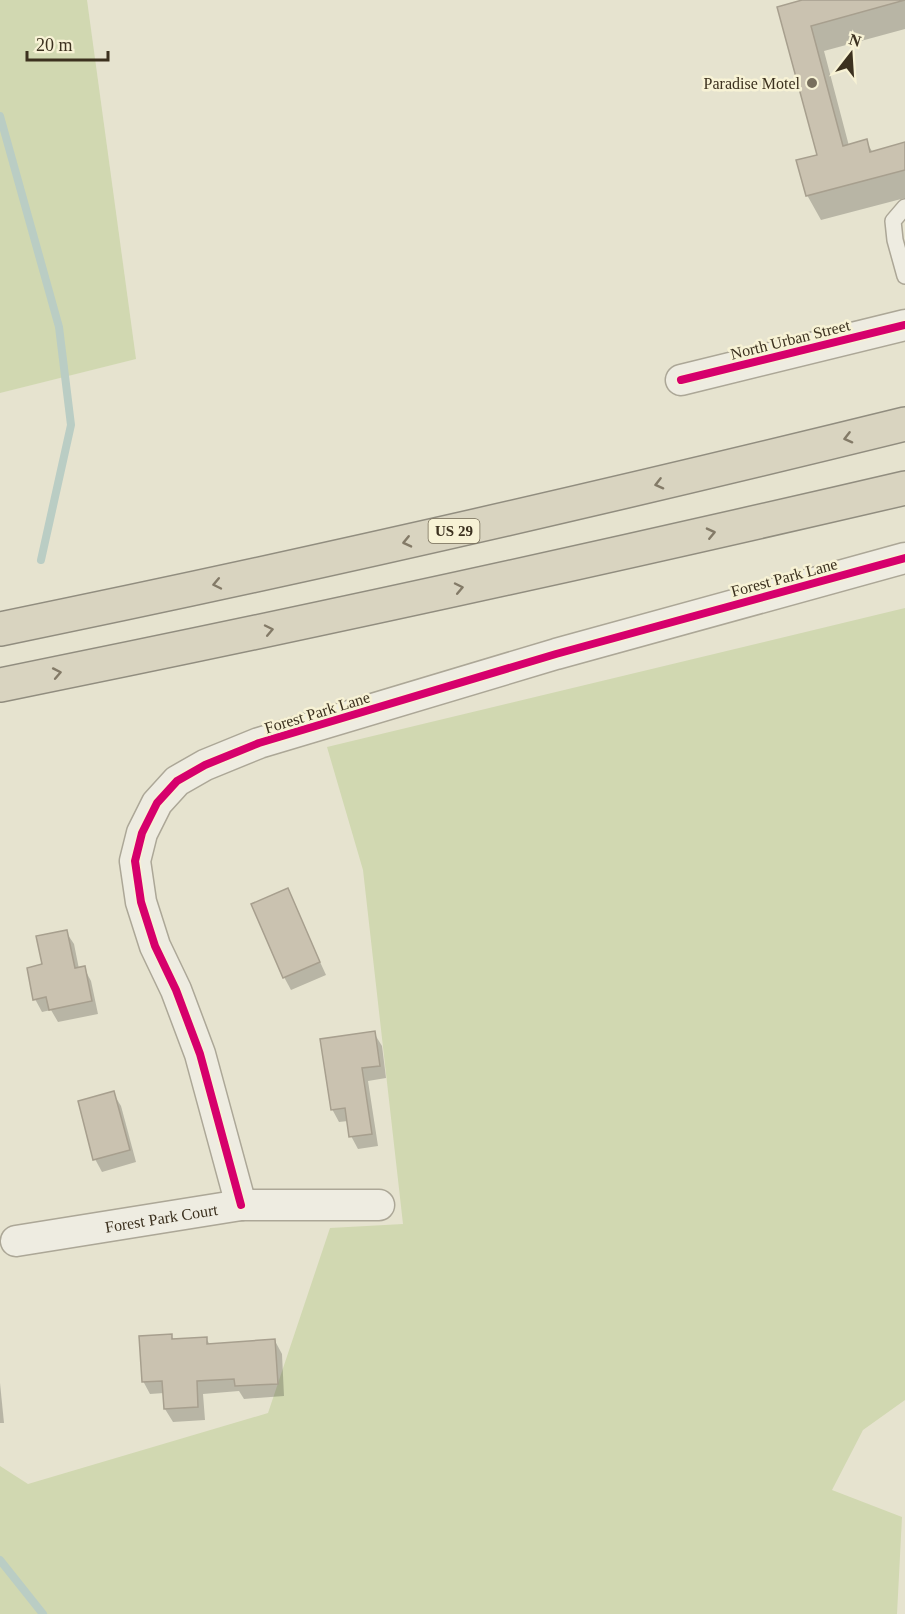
<svg xmlns="http://www.w3.org/2000/svg" width="905" height="1614" viewBox="0 0 905 1614" font-family="'Times New Roman',serif">
<style>
.green{fill:#d1d8b1}
.shadow{fill:#0003}
.lines{fill:none;stroke-linecap:round;stroke-linejoin:round}
.stream{stroke:#bacdc4;stroke-width:8}
.building{fill:#cac2b0;stroke:#a79f8e;stroke-width:1.5}
.lane-casing{stroke:#aca797;stroke-width:18}
.street-casing{stroke:#aca797;stroke-width:33}
.highway-casing{stroke:#918d7f;stroke-width:36}
.lane{stroke:#eeece1;stroke-width:15}
.street{stroke:#eeece1;stroke-width:30}
.highway{stroke:#d9d4c0;stroke-width:33}
.cycleway-casing{stroke:#f7f2d5;stroke-width:11}
.cycleway{stroke:#d6006c;stroke-width:8}
.oneway{stroke:#837a67}
.poi-dot{fill:#786f5d;stroke:#f7f2d5;stroke-width:2}
.labels{text-anchor:middle;stroke-width:5;stroke-linejoin:round;paint-order:stroke}
.shield{fill:#f7f2d5;stroke:#746b56;stroke-width:1.5}
.shield-label{font-size:15px;font-weight:bold;fill:#3c311f}
.poi-label{font-size:16px;fill:#3c311f;stroke:#f7f2d5;text-anchor:end}
.street-label{font-size:16px;fill:#3c311f;stroke:#f7f2d5}
</style>
<rect width="100%" height="100%" fill="#e6e3cf"/>
<g class="green">
<polygon points="0,0 87,0 136,359 0,393"/>
<polygon points="905,608 905,1400 863,1430 832,1490 902,1517 897,1614 0,1614 0,1466 28,1484 268,1413 330,1228 403,1224 363,870 327,747"/>
</g>
<g class="shadow">
<polygon points="808,0 905,0 905,29 824,51 849,146 866,141 873,153 905,144 905,198 821,220 807,195 819,156"/>
<polygon points="287,890 326,975 291,990 284,977"/>
<polygon points="66,932 74,944 79,969 84,968 91,981 98,1014 58,1022 51,1010 42,1012 35,999 43,966"/>
<polygon points="374,1033 382,1046 386,1078 368,1081 378,1146 358,1149 351,1136 348,1121 339,1122 332,1109"/>
<polygon points="113,1093 121,1106 136,1162 102,1172 95,1159"/>
<polygon points="171,1336 174,1340 206,1338 210,1345 275,1341 282,1354 284,1396 244,1399 239,1391 203,1394 205,1420 173,1422 165,1409 164,1393 150,1394 143,1381"/>
<polygon points="0,1383 4,1423 0,1423"/>
</g>
<g class="lines">
<g class="stream">
<polyline points="0,116 59,327 71,425 41,560"/>
<polyline points="0,1560 43,1614"/>
</g>
</g>
<g class="building">
<polygon points="802,0 905,0 811,26 843,146 867,139 870,152 905,142 905,170 806,196 796,160 817,155 777,7"/>
<polygon points="288,888 320,962 283,978 251,904"/>
<polygon points="67,930 75,968 85,966 92,1001 49,1010 46,997 33,1000 27,968 42,964 36,936"/>
<polygon points="375,1031 380,1066 362,1068 372,1134 349,1137 345,1108 331,1110 320,1039"/>
<polygon points="114,1091 130,1150 93,1160 78,1101"/>
<polygon points="172,1334 172,1339 207,1337 207,1344 275,1339 278,1384 235,1386 234,1379 197,1381 198,1407 164,1409 162,1381 142,1382 139,1336"/>
</g>
<g class="lines">
<g class="lane-casing">
<polyline id="lane" points="905,207 893,221 895,240 905,276"/>
</g>
<g class="street-casing">
<g id="street">
<polyline points="681,380 905,325"/>
<polyline points="241,1205 200,1054 176,990 155,946 141,902 135,861 142,833 157,803 177,781 205,765 259,743 556,654 905,558"/>
<path id="s1" d="M16,1241L241,1205H379"/>
</g>
</g>
<g class="highway-casing">
<g id="highway">
<path d="M0,629C303,567 604,498 905,424"/>
<path d="M0,685C303,624 604,558 905,488"/>
</g>
</g>
<use href="#lane" class="lane"/>
<use href="#street" class="street"/>
<use href="#highway" class="highway"/>
<g class="cycleway-casing">
<g id="cycleway">
<polyline points="681,380 905,325"/>
<polyline points="241,1205 200,1054 176,990 155,946 141,902 135,861 142,833 157,803 177,781 205,765 259,743 556,654 905,558"/>
</g>
</g>
<use href="#cycleway" class="cycleway"/>
</g>
<defs><path id="oneway-chevron" d="M-2-3.5L2.5 0L-2 3.5" fill="none" stroke-width="1.6" stroke-linecap="round" stroke-linejoin="round" transform="scale(1.5)"/></defs>
<g class="oneway">
<use href="#oneway-chevron" transform="translate(848 438) rotate(166)"/>
<use href="#oneway-chevron" transform="translate(659 484) rotate(166)"/>
<use href="#oneway-chevron" transform="translate(711 533) rotate(-13)"/>
<use href="#oneway-chevron" transform="translate(407 542) rotate(167)"/>
<use href="#oneway-chevron" transform="translate(217 584) rotate(168)"/>
<use href="#oneway-chevron" transform="translate(459 588) rotate(-12)"/>
<use href="#oneway-chevron" transform="translate(269 630) rotate(-12)"/>
<use href="#oneway-chevron" transform="translate(57 673) rotate(-11)"/>
</g>
<circle class="poi-dot" cx="812" cy="83" r="6"/>
<g class="labels">
<rect class="shield" x="428.5" y="519" width="51" height="24" rx="4.5"/>
<g class="shield-label">
<text x="454" y="536">US 29</text>
</g>
<g class="poi-label">
<text x="800" y="89">Paradise Motel</text>
</g>
<g class="street-label">
<text transform="translate(790 339) rotate(-14)" y="6">North Urban Street</text>
<text transform="translate(784 577) rotate(-15)" y="6">Forest Park Lane</text>
<text transform="translate(317 712) rotate(-17)" y="6">Forest Park Lane</text>
<text dy="6" stroke="none"><textPath href="#s1" startOffset="147">Forest Park Court</textPath></text>
</g>
</g>
<g transform="translate(851 54) rotate(17)" stroke="#f7f2d5" stroke-width="4.5" paint-order="stroke">
<path d="M0-4.5L10 22L0 15L-10 22Z" fill="#3c311f"/>
<text y="-9" font-size="16" font-weight="bold" text-anchor="middle" fill="#3c311f">N</text>
</g>
<path d="M27 51v9h81v-9" fill="none" stroke="#3c311f" stroke-width="3"/>
<text x="36" y="51" font-size="18" fill="#3c311f" stroke="#f7f2d5" stroke-width="4.5" paint-order="stroke">20 m</text>
</svg>
